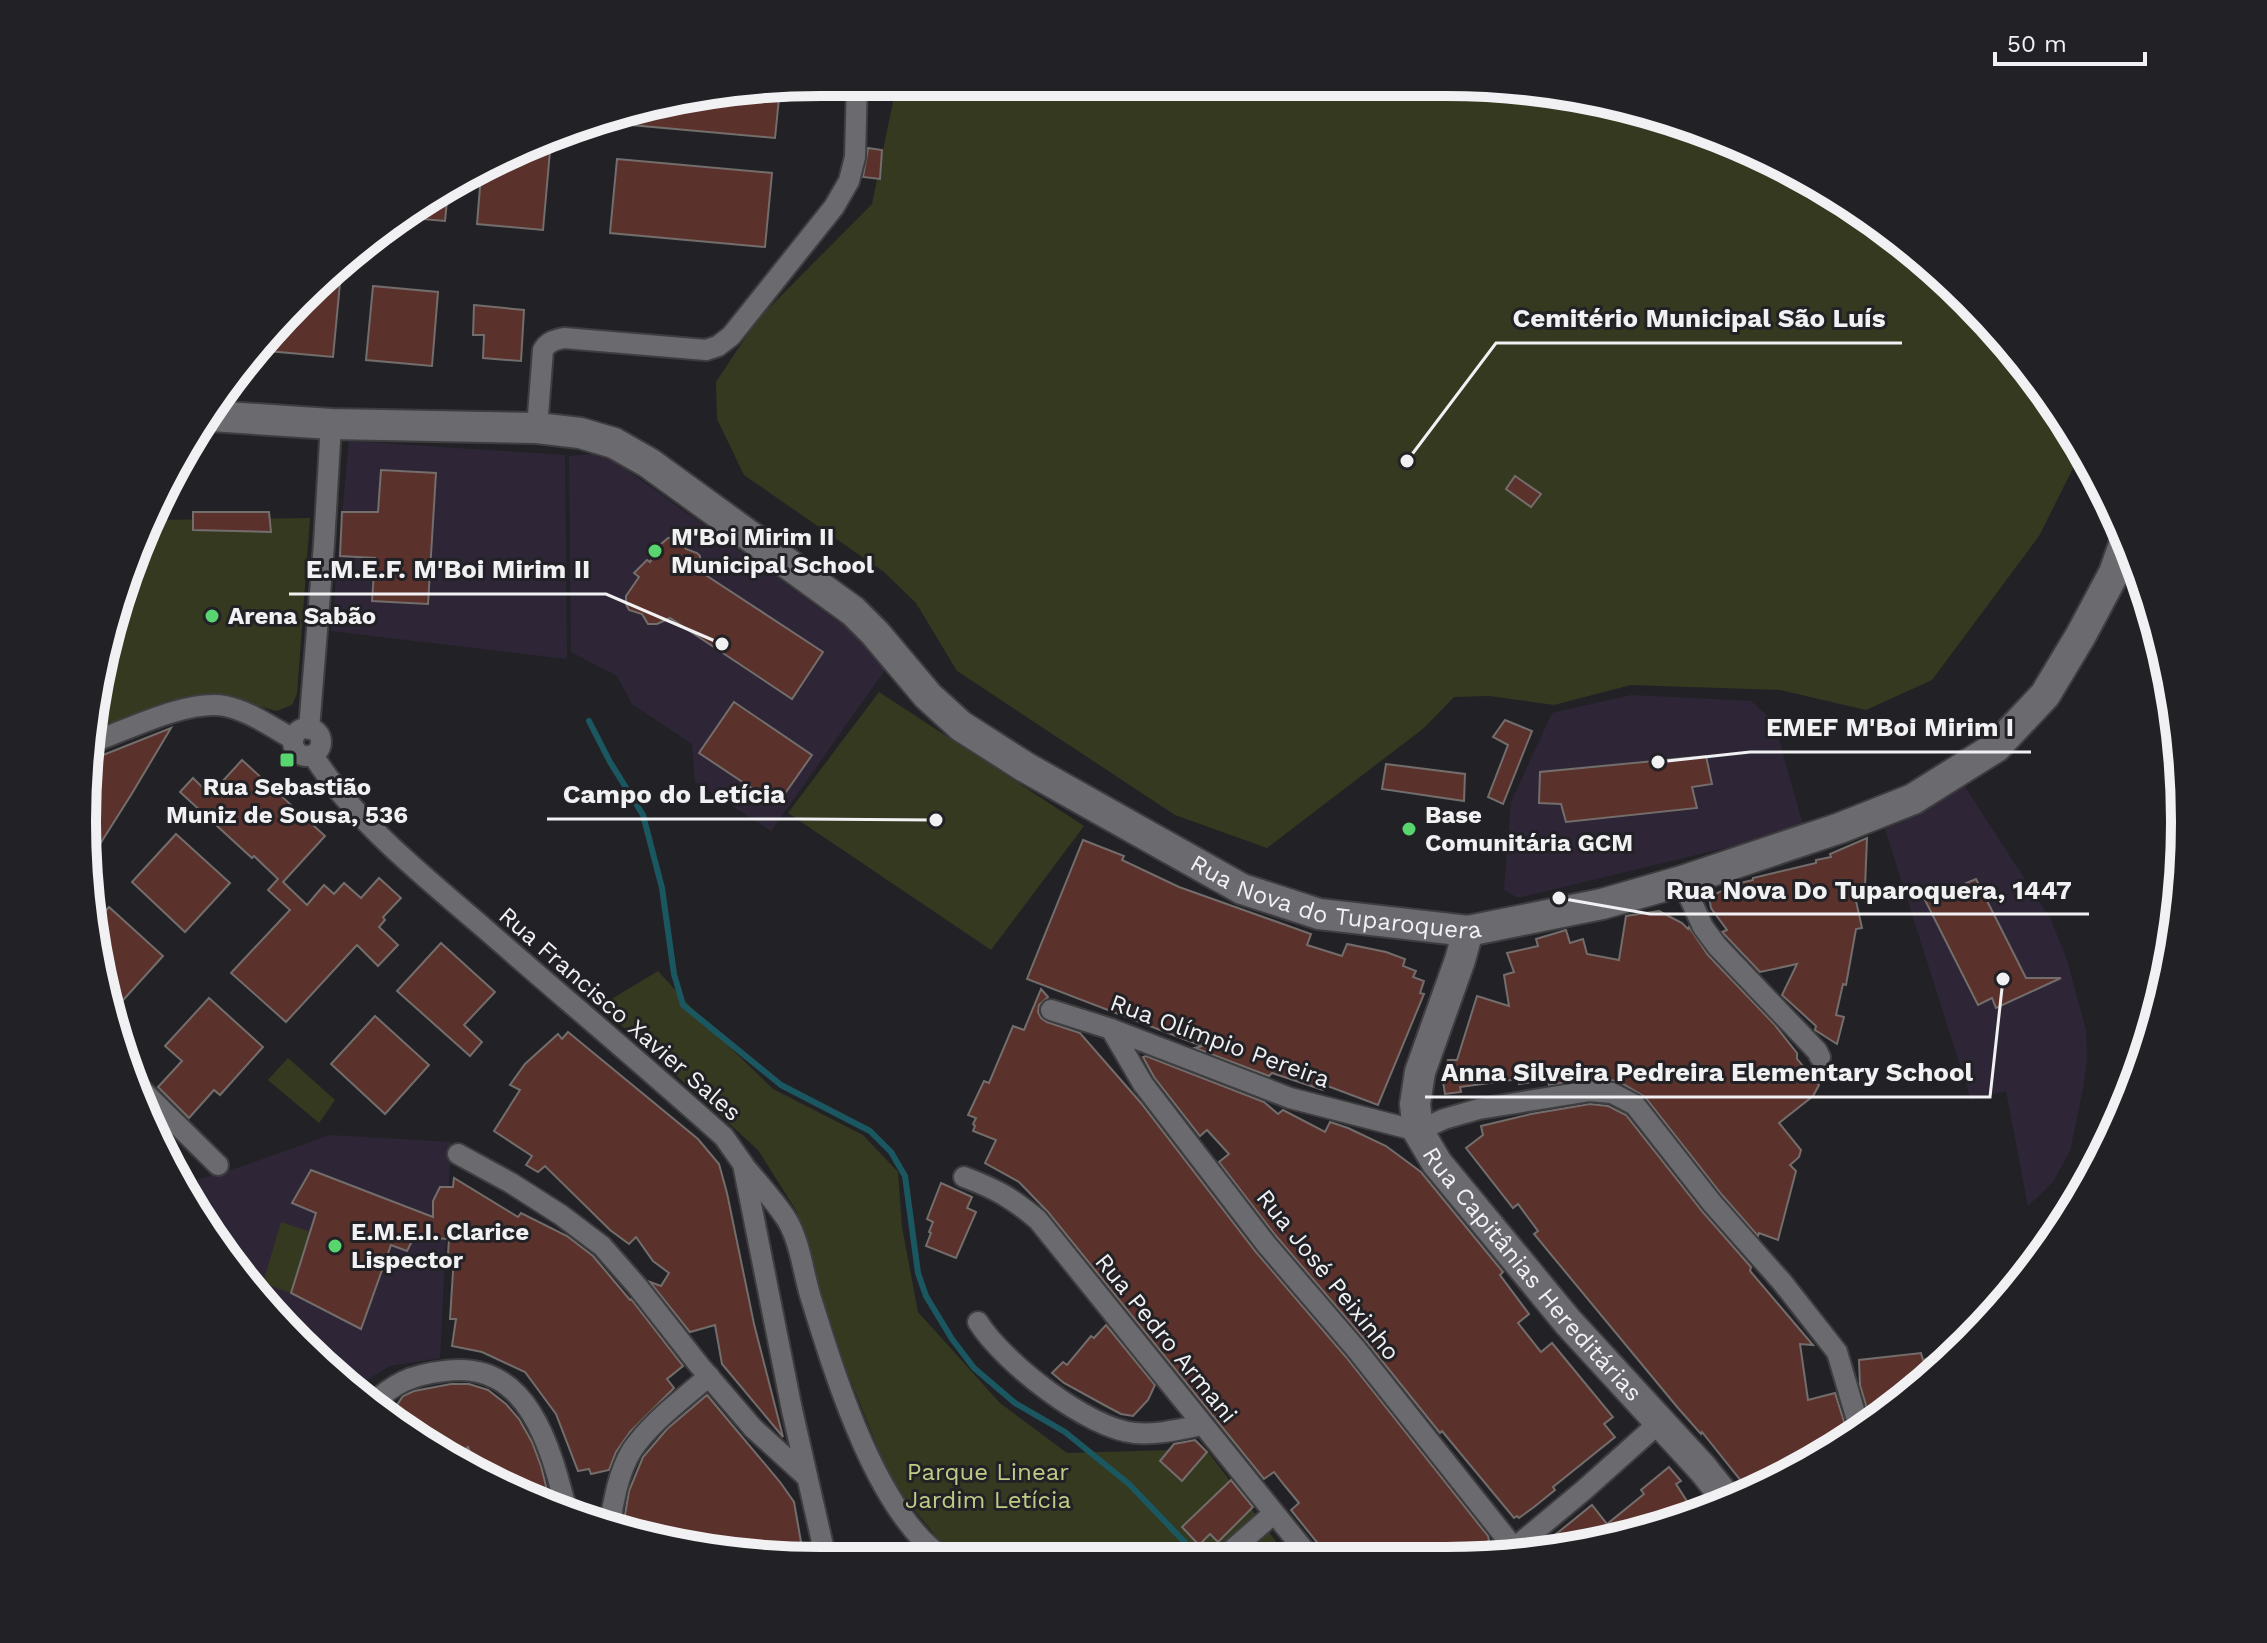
<svg xmlns="http://www.w3.org/2000/svg" width="2267" height="1643" viewBox="0 0 2267 1643" font-family="'Work Sans',sans-serif">
<style>
.education{fill:#2e2636}
.green{fill:#35391f}
.lines{fill:none;stroke-linecap:round;stroke-linejoin:round}
.stream{stroke:#1a5760;stroke-width:6}
.building{fill:#5b312c;stroke:#736d6c;stroke-width:2}
.street-casing{stroke:#3e3e41;stroke-width:24}
.secondary-casing{stroke:#3e3e41;stroke-width:34}
.street{stroke:#6b6a6f;stroke-width:20}
.secondary{stroke:#6b6a6f;stroke-width:30}
.poi-dot{fill:#58d56f;stroke:#222226;stroke-width:3}
.labels{text-anchor:middle;stroke-width:6;stroke-linejoin:round;paint-order:stroke}
.poi-label{font-size:24px;font-weight:bold;fill:#f1f1f3;stroke:#222226;text-anchor:start}
.street-label{font-size:24px;fill:#f1f1f3;stroke:#222226}
.park-label{font-size:24px;fill:#c0cb85;stroke:#222226}
.rim{fill:none;stroke:#f1f1f3;stroke-width:10}
.leader{fill:none;stroke:#f1f1f3;stroke-width:3}
.callout-dot{fill:#f1f1f3;stroke:#222226;stroke-width:3}
.callout-label{font-size:26px;text-anchor:middle;font-weight:bold;fill:#f1f1f3;stroke:#222226;stroke-width:6;stroke-linejoin:round;paint-order:stroke}
</style>
<rect width="100%" height="100%" fill="#222226"/>
<g class="education">
<polygon points="349,441 565,455 567,659 331,631"/>
<polygon points="603,453 874,647 885,670 771,831 695,782 692,744 632,704 617,676 571,652 569,456"/>
<polygon points="1631,695 1751,701 1774,722 1804,829 1518,898 1504,890 1511,802 1552,713"/>
<polygon points="1965,787 2050,918 2066,957 2086,1030 2087,1059 2083,1089 2070,1151 2053,1182 2028,1206 2006,1091 1971,1100 1885,829"/>
<polygon points="330,1135 451,1142 440,1358 389,1366 352,1390 265,1309 182,1184 243,1166"/>
</g>
<g class="green">
<polygon points="897,82 1446,82 1590,96 1816,181 2002,334 2083,448 2039,536 1932,680 1866,710 1780,690 1631,685 1554,705 1489,696 1454,697 1424,728 1267,848 1175,815 957,671 916,603 884,572 744,475 717,419 716,382 757,320 872,204"/>
<polygon points="310,518 297,694 292,705 277,711 239,701 171,700 88,734 88,725 150,520"/>
<polygon points="879,692 1084,826 991,950 788,813"/>
<polygon points="658,971 710,1028 773,1089 863,1135 898,1172 902,1227 918,1312 1000,1403 1067,1453 1206,1449 1287,1556 961,1558 944,1546 892,1483 839,1352 797,1212 758,1150 600,1006"/>
<polygon points="288,1058 335,1100 319,1123 268,1080"/>
<polygon points="281,1222 311,1232 291,1293 263,1283"/>
</g>
<g class="lines">
<polyline class="stream" points="589,721 610,762 643,815 662,888 674,974 683,1005 781,1085 870,1131 891,1152 905,1176 918,1273 926,1296 952,1339 974,1368 1015,1403 1065,1432 1129,1484 1199,1557"/>
</g>
<g class="building">
<polygon points="780,88 775,138 620,124 621,111 630,107"/>
<polygon points="868,148 882,150 880,179 863,177"/>
<polygon points="536,150 550,151 543,230 477,224 481,175 512,161 524,162 524,155"/>
<polygon points="617,159 772,173 765,247 610,233"/>
<polygon points="448,190 445,221 399,217 411,206"/>
<polygon points="325,282 340,283 333,357 268,351 270,330"/>
<polygon points="373,286 438,292 432,366 366,360"/>
<polygon points="474,305 524,310 521,361 483,358 484,335 473,335"/>
<polygon points="381,470 436,473 428,604 372,601 375,558 340,556 342,512 378,512"/>
<polygon points="1515,476 1541,494 1531,507 1506,489"/>
<polygon points="193,512 269,512 271,532 193,530"/>
<polygon points="679,537 686,549 697,553 700,556 701,572 823,652 792,699 670,618 657,624 648,624 642,614 629,610 626,604 626,596 639,577 634,573 647,560 650,562 660,545 668,538"/>
<polygon points="734,702 812,755 777,805 699,753"/>
<polygon points="1505,720 1532,731 1503,804 1488,797 1508,745 1493,737"/>
<polygon points="171,728 131,795 88,863 88,761"/>
<polygon points="1706,756 1712,784 1692,787 1697,808 1566,822 1561,804 1539,803 1540,772"/>
<polygon points="242,760 325,836 283,882 307,905 324,885 334,894 344,883 361,898 379,878 401,898 383,917 385,920 379,927 398,945 378,966 357,945 286,1022 231,973 290,910 268,890 278,879 254,856 252,858 180,792 193,778 210,795"/>
<polygon points="1386,764 1465,774 1464,801 1382,789"/>
<polygon points="176,834 230,883 185,932 132,882"/>
<polygon points="1867,838 1865,887 1856,888 1857,892 1854,892 1862,928 1856,929 1846,985 1843,984 1836,1015 1844,1017 1837,1044 1815,1030 1816,1026 1782,995 1797,964 1760,972 1722,932 1727,930 1711,908 1709,897 1736,884 1753,880 1753,878 1816,863 1816,860 1831,857 1830,854"/>
<polygon points="1083,840 1124,856 1122,860 1179,887 1311,934 1307,945 1342,956 1347,944 1386,952 1405,959 1403,966 1416,971 1413,977 1424,981 1420,993 1424,994 1378,1105 1325,1085 1323,1090 1272,1073 1269,1076 1195,1048 1202,1046 1027,979"/>
<polygon points="1976,879 2026,978 2061,978 1996,1008 1992,998 1978,1005 1925,900"/>
<polygon points="109,907 163,956 116,1008 96,943 103,934 93,925"/>
<polygon points="1659,911 1682,923 1688,929 1689,927 1708,955 1774,1024 1797,1053 1797,1059 1819,1085 1813,1096 1779,1123 1801,1150 1799,1157 1790,1165 1796,1171 1778,1240 1759,1233 1758,1236 1722,1195 1645,1097 1618,1081 1591,1078 1549,1085 1548,1080 1519,1084 1519,1079 1460,1087 1461,1092 1445,1094 1442,1075 1448,1060 1457,1060 1477,996 1509,1006 1504,975 1514,972 1507,953 1538,946 1536,939 1566,930 1570,943 1583,939 1587,954 1619,960 1626,916"/>
<polygon points="441,943 495,992 464,1025 482,1042 470,1056 397,991"/>
<polygon points="1041,989 1048,997 1039,1005 1038,1012 1041,1018 1047,1022 1080,1033 1141,1103 1256,1252 1346,1357 1488,1536 1489,1540 1470,1555 1328,1556 1291,1510 1299,1503 1285,1486 1274,1472 1264,1479 1048,1212 1019,1182 985,1163 996,1140 973,1131 975,1126 973,1124 976,1118 968,1115 984,1081 989,1083 1013,1026 1024,1030"/>
<polygon points="209,998 263,1047 220,1095 214,1090 189,1118 158,1087 182,1061 165,1046"/>
<polygon points="375,1016 429,1065 385,1114 331,1064"/>
<polygon points="568,1032 698,1139 719,1164 727,1193 754,1324 783,1437 722,1364 715,1325 690,1332 650,1282 661,1286 669,1273 653,1261 636,1237 629,1244 610,1230 545,1166 538,1172 526,1165 532,1156 494,1131 520,1090 510,1085 525,1064 558,1034 562,1039"/>
<polygon points="1146,1056 1264,1102 1278,1114 1283,1110 1325,1132 1330,1122 1348,1128 1386,1146 1421,1172 1503,1272 1500,1275 1529,1314 1518,1323 1541,1352 1552,1343 1613,1417 1604,1424 1615,1437 1553,1487 1555,1490 1534,1507 1519,1518 1517,1516 1514,1518 1442,1431 1440,1433 1366,1341 1276,1236 1219,1162 1229,1154 1207,1130 1200,1136 1154,1077 1143,1057"/>
<polygon points="1590,1104 1608,1106 1626,1115 1702,1211 1751,1267 1750,1271 1813,1345 1800,1344 1808,1400 1835,1393 1848,1434 1828,1448 1793,1458 1801,1466 1772,1485 1750,1492 1702,1432 1701,1434 1678,1408 1534,1234 1538,1231 1518,1204 1513,1208 1466,1148 1483,1135 1481,1126 1531,1114"/>
<polygon points="148,1114 172,1138 160,1151 158,1148"/>
<polygon points="311,1170 433,1217 433,1201 440,1187 453,1187 454,1178 518,1217 521,1213 567,1236 593,1256 630,1300 631,1299 683,1366 667,1379 674,1388 630,1432 616,1452 609,1470 591,1474 589,1469 578,1471 556,1414 525,1372 482,1352 452,1346 456,1319 450,1319 454,1256 447,1269 449,1239 414,1237 407,1251 391,1245 361,1329 291,1293 316,1213 292,1203"/>
<polygon points="941,1183 972,1197 967,1208 976,1212 956,1258 926,1246 931,1233 929,1232 933,1222 927,1219"/>
<polygon points="1106,1325 1155,1385 1148,1400 1133,1416 1121,1414 1106,1406 1064,1383 1052,1373 1063,1362 1067,1365 1091,1336 1094,1338"/>
<polygon points="1961,1347 1933,1378 1870,1419 1860,1385 1859,1360 1921,1353 1923,1360"/>
<polygon points="451,1384 469,1384 488,1390 506,1404 519,1419 532,1442 541,1466 551,1506 494,1485 480,1476 468,1447 454,1460 388,1418 403,1396 414,1391"/>
<polygon points="707,1395 780,1482 794,1502 804,1559 774,1559 631,1536 622,1533 629,1491 643,1457 667,1429"/>
<polygon points="1195,1440 1207,1452 1182,1481 1160,1461 1174,1444"/>
<polygon points="1669,1467 1681,1481 1676,1484 1692,1509 1542,1555 1530,1555 1592,1505 1607,1524 1644,1494 1641,1490"/>
<polygon points="1231,1480 1253,1507 1218,1542 1210,1534 1199,1545 1182,1527"/>
</g>
<g class="lines">
<g class="street-casing">
<g id="street">
<path d="M537,428L543,350C548,342 554,340 564,338L706,350L718,346L731,336L834,207L849,181L855,157L857,82"/>
<circle cx="307" cy="742" r="14"/>
<polyline points="309,729 324,544 331,424"/>
<path d="M88,744C125,731 187,699 225,706C249,711 272,727 293,739"/>
<path d="M313,755C353,820 426,878 484,928C564,998 645,1066 724,1137L743,1164L792,1410L826,1559"/>
<polyline points="1682,881 1703,927 1717,946 1817,1051 1820,1057"/>
<polyline points="1051,1010 1111,1029 1290,1098 1418,1131 1444,1119 1479,1109 1590,1091 1612,1093 1635,1105 1712,1203 1782,1282 1837,1352 1859,1427"/>
<polyline points="1111,1029 1143,1084 1266,1244 1356,1349 1514,1548"/>
<polyline points="140,1088 218,1165"/>
<polyline points="458,1154 511,1183 561,1215 602,1246 637,1286 699,1365 753,1428 807,1477"/>
<path d="M745,1167C759,1184 775,1201 787,1220C800,1242 803,1271 810,1295C834,1372 876,1513 944,1558"/>
<path d="M964,1177C996,1189 1012,1198 1038,1220L1309,1556"/>
<path d="M978,1322C1003,1362 1088,1429 1135,1433C1158,1435 1181,1429 1202,1425"/>
<path d="M369,1406C395,1383 410,1375 445,1371C529,1359 551,1449 567,1512"/>
<path d="M610,1528C612,1504 619,1471 632,1450C652,1421 683,1399 709,1376"/>
<polyline points="1506,1555 1584,1490 1660,1422"/>
<polyline points="1224,1557 1273,1514"/>
</g>
</g>
<g class="secondary-casing">
<g id="secondary">
<path id="s1" d="M211,416L331,424L537,428L580,433L614,443L649,463L853,611L875,633L928,696L961,726L1025,767L1242,889L1319,914L1468,931L1602,904L1682,881L1840,828L1913,799L1996,747L2045,695L2081,635L2114,573L2126,539"/>
<path id="s2" d="M1468,931L1460,960L1420,1072L1415,1104L1418,1131L1437,1163L1568,1322L1703,1469L1727,1499"/>
</g>
</g>
<use href="#street" class="street"/>
<use href="#secondary" class="secondary"/>
</g>
<g class="poi-dot">
<circle cx="655" cy="551" r="8"/>
<circle cx="212" cy="616" r="8"/>
<rect x="279" y="752" width="16" height="16" rx="4"/>
<circle cx="1409" cy="829" r="8"/>
<circle cx="335" cy="1246" r="8"/>
</g>
<g class="labels">
<g class="poi-label">
<text x="671" y="545">M'Boi Mirim II<tspan x="671" dy="28">Municipal School</tspan></text>
<text x="228" y="624">Arena Sabão</text>
<text x="287" y="795" text-anchor="middle">Rua Sebastião<tspan x="287" dy="28">Muniz de Sousa, 536</tspan></text>
<text x="1425" y="823">Base<tspan x="1425" dy="28">Comunitária GCM</tspan></text>
<text x="351" y="1240">E.M.E.I. Clarice<tspan x="351" dy="28">Lispector</tspan></text>
</g>
<g class="street-label">
<text dy="8" stroke="none"><textPath href="#s1" startOffset="1274">Rua Nova do Tuparoquera</textPath></text>
<text transform="translate(620 1014) rotate(41)" y="8">Rua Francisco Xavier Sales</text>
<text transform="translate(1220 1041) rotate(20)" y="8">Rua Olímpio Pereira</text>
<text dy="8" stroke="none"><textPath href="#s2" startOffset="392">Rua Capitânias Hereditárias</textPath></text>
<text transform="translate(1328 1275) rotate(51)" y="8">Rua José Peixinho</text>
<text transform="translate(1166 1338) rotate(51)" y="8">Rua Pedro Armani</text>
</g>
<g class="park-label">
<text x="988" y="1480">Parque Linear<tspan x="988" dy="28">Jardim Letícia</tspan></text>
</g>
</g>
<path d="M0 0H2267V1643H0ZM821 96H1446A725 725 0 0 1 2171 821V822A725 725 0 0 1 1446 1547H821A725 725 0 0 1 96 822V821A725 725 0 0 1 821 96Z" fill="#222226" fill-rule="evenodd"/>
<path class="rim" d="M821 96H1446A725 725 0 0 1 2171 821V822A725 725 0 0 1 1446 1547H821A725 725 0 0 1 96 822V821A725 725 0 0 1 821 96Z"/>
<path class="leader" d="M1407 461L1496 343H1902M722 644L606 594H289M1658 762L1750 752H2031M936 820L801 819H547M1559 898L1650 914H2089M2003 979L1990 1097H1425"/>
<g class="callout-dot">
<circle cx="1407" cy="461" r="8"/>
<circle cx="722" cy="644" r="8"/>
<circle cx="1658" cy="762" r="8"/>
<circle cx="936" cy="820" r="8"/>
<circle cx="1559" cy="898" r="8"/>
<circle cx="2003" cy="979" r="8"/>
</g>
<g class="callout-label">
<text x="1699" y="327">Cemitério Municipal São Luís</text>
<text x="448" y="578">E.M.E.F. M'Boi Mirim II</text>
<text x="1890" y="736">EMEF M'Boi Mirim I</text>
<text x="674" y="803">Campo do Letícia</text>
<text x="1869" y="899">Rua Nova Do Tuparoquera, 1447</text>
<text x="1707" y="1081">Anna Silveira Pedreira Elementary School</text>
</g>
<path d="M1995 52v12h150v-12" fill="none" stroke="#f1f1f3" stroke-width="4"/>
<text x="2007" y="52" font-size="24" fill="#f1f1f3" stroke="#222226" stroke-width="6" paint-order="stroke">50 m</text>
</svg>
